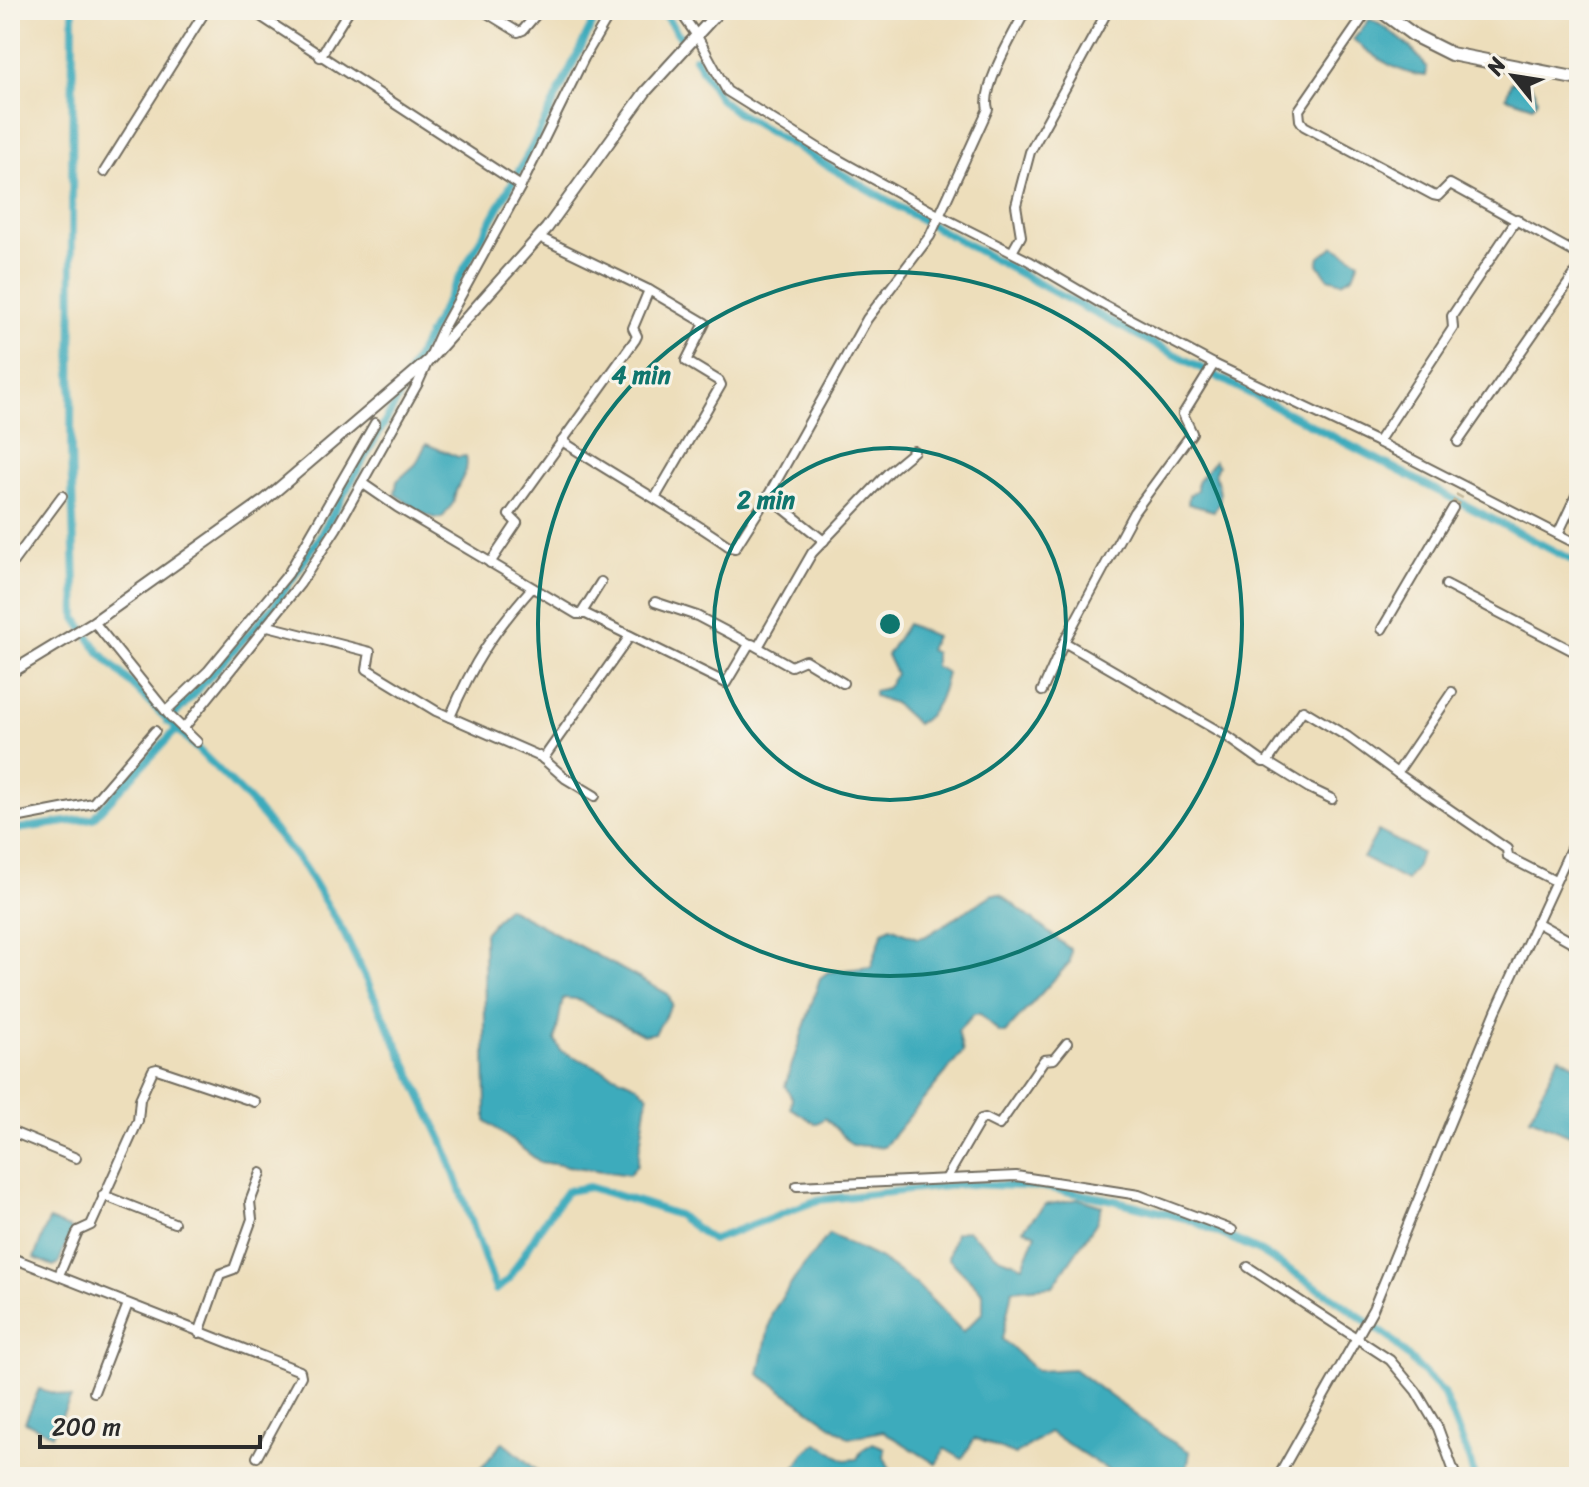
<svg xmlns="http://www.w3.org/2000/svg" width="1589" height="1487" viewBox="0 0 1589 1487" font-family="Sriracha,sans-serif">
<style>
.water{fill:#3eabbc;stroke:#346b74;stroke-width:2}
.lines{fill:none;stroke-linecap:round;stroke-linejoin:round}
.canal{stroke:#3eabbc;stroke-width:8}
.minor-tunnel{stroke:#c6ba9e;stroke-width:8;stroke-dasharray:8 4;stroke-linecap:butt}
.minor-casing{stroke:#6f6a5d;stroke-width:12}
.tertiary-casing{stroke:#6f6a5d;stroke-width:14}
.primary-casing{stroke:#6f6a5d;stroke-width:16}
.minor{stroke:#fff;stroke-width:8}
.tertiary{stroke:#fff;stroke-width:10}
.primary{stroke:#fff;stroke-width:12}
.ring{fill:none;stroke:#0f766e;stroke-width:4}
.centre{fill:#0f766e;stroke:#f7f3e8;stroke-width:4}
.ring-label{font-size:24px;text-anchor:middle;font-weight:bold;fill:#0f766e;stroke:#f7f3e8;stroke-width:6;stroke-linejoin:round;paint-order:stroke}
</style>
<rect width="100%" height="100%" fill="#f7f3e8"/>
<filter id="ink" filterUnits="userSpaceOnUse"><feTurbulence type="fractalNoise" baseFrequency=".0125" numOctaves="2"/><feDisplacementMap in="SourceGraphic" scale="16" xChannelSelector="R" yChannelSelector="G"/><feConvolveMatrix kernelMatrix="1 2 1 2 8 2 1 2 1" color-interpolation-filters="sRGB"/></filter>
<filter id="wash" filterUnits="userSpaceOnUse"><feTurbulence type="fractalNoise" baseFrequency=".006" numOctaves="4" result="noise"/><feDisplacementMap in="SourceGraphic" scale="32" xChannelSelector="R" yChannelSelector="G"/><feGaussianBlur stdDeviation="1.8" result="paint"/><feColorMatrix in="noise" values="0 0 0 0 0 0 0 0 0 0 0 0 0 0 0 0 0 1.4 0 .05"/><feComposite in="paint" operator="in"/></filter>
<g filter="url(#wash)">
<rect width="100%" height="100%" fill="#eddebb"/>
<g class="water">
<path d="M1370,19C1392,31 1413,47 1427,68L1426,76C1397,74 1376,57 1353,40Z"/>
<polygon points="1511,82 1529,83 1535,91 1537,100 1533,106 1506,97"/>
<polygon points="1334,246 1359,261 1353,276 1342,282 1328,278 1318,264 1320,257"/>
<path d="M426,444L458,457L466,456C471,475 453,485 454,502L442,518C426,520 409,503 395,494L397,481L416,464Z"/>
<path d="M1214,461L1218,466L1215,472C1218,487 1225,498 1214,511L1188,504L1189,495L1197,490V482Z"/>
<path d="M907,624L935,636L929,650L935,653V666L947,673C942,694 936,714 917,724L894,703L874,696V691L886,688L896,674L887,655Z"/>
<polygon points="1378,831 1421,853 1417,866 1406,881 1363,858"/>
<polygon points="993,894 1000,894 1071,950 1070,962 1005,1033 1000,1033 980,1014 974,1014 958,1031 963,1052 884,1147 852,1145 825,1118 816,1124 791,1108 792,1098 785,1086 820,978 828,972 871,967 883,931 891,927 917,938 926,936"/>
<polygon points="507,907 668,994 672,1005 655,1033 643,1035 576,999 563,998 555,1040 561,1051 637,1085 648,1095 637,1165 629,1175 540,1162 486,1121 484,933"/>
<polygon points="1559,1056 1579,1067 1579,1139 1530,1118"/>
<polygon points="1079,1199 1102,1206 1096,1223 1053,1286 1012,1290 1002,1339 1037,1371 1074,1369 1166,1438 1190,1452 1185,1477 1119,1477 1049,1432 1015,1455 975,1438 962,1459 945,1449 936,1464 883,1431 849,1438 759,1374 772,1313 801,1269 829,1234 881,1259 916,1284 963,1332 983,1312 983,1293 948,1258 955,1233 967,1230 999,1257 1023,1266 1036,1234 1023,1229 1045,1205"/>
<polygon points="49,1220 72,1229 58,1264 53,1266 34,1258"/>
<polygon points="39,1389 71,1398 52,1435 25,1422"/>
<polygon points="503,1442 545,1477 474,1477"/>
<polygon points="817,1443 845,1460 857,1459 862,1450 873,1443 885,1448 884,1457 894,1477 790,1477 804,1453"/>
</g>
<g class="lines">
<g class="canal">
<polyline points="73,10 71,449 76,618 99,652 250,801 304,867 344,933 443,1142 496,1290 509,1279 542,1225 567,1191 589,1187 639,1202 678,1215 712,1240 818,1200 965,1184 1044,1187 1108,1199 1189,1219 1261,1252 1334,1298 1391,1339 1443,1393 1470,1461 1474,1477"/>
<polyline points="661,10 684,42"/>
<polyline points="695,58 720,99 736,112 909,213 1056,293 1579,564"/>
<polyline points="168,722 275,605 317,541 397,401 408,374 454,287 530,151 599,10"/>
<polyline points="10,830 93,818 176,730"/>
</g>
</g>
</g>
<g filter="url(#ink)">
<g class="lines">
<polyline class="minor-tunnel" points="1453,508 1460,495"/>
<g class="minor-casing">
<g id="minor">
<polyline points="251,10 521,186"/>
<polyline points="482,10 518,32 523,30 540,10"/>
<polyline points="679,10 697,36 727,91 823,151 940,216 1029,261 1102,304 1214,364 1378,442 1579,545"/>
<polyline points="1368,10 1299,110 1300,120 1304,126 1433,195 1438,196 1450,184 1579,255"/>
<polyline points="320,57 349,10"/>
<polyline points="104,172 206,10"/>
<polyline points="539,237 649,290 705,323 686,361 719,381 721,385 655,498"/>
<polyline points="1012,252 1021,236 1016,205 1030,152 1108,10"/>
<path d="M562,441C618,478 676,509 730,547L735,548L768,496L867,319L930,236L988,109C981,88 1015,31 1026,10"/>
<polyline points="1378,442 1453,328 1452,316 1517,219"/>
<polyline points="1458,442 1579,268"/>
<polyline points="362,483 397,507 577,614 586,614 726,683 748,646 752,644 791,666 805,660 843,683"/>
<polyline points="768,496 824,541"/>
<polyline points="1558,534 1579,489"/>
<polyline points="490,563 517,523 509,515 635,340 637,336 633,328 649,290"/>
<polyline points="10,566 62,496"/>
<polyline points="1446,585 1579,654"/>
<polyline points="10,588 10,595"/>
<polyline points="655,602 697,616 750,644"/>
<polyline points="581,614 601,582"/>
<polyline points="94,622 169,715 197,742"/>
<polyline points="268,626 370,652 367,669 436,711 541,757 565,778 595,796"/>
<polyline points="1382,629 1453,508"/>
<polyline points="1064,642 1225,735 1263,762 1267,762 1270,758 1303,710 1348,737 1397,773"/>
<polyline points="758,647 812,553 890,471 914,451"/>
<polyline points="1042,691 1064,642 1134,512 1192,433 1183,414 1214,364"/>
<polyline points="1452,692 1397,773 1507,849 1508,857 1555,881"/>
<polyline points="166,711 208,671 288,574 375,423"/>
<path d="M450,717C473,663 493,632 532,588"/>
<polyline points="183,729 300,584 336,529 418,383 442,330 521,186 584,58 612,10"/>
<polyline points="543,759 630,636"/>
<polyline points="1267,762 1309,788 1332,799"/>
<polyline points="10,819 93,803 155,731"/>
<polyline points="1536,922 1579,946"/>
<polyline points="10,1131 76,1158"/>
<polyline points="946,1179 981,1119 985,1118 999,1125 1044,1060 1054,1059 1067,1043"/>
<polyline points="797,1186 1016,1176 1139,1195 1232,1230"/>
<polyline points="103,1195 174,1223"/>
<polyline points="10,1257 300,1371 301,1376 257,1457"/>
<polyline points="1248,1267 1390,1360 1416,1391 1438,1428 1456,1477"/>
<polyline points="59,1275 78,1231 91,1225 138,1121 140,1099 153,1070 157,1069 255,1102"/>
<polyline points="199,1333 220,1274 234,1269 252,1219 250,1202 261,1173"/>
<polyline points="94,1392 128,1304"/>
<polyline points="1278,1477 1373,1309 1496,1011 1579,831"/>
</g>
</g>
<g class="tertiary-casing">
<polyline id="tertiary" points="10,673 94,622 265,500 429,360 547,228 646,91 720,10"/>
</g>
<g class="primary-casing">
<polyline id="primary" points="1380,10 1415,36 1451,54 1579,79"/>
</g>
<use href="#minor" class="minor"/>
<use href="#tertiary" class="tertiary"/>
<use href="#primary" class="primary"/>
</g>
</g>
<g class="ring">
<circle cx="890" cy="624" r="176"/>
<circle cx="890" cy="624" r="352"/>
</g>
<circle cx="890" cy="624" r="12" class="centre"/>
<g class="ring-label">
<text x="641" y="383">4 min</text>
<text x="766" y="508">2 min</text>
</g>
<rect width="1589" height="1487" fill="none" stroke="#f7f3e8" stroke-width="40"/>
<g transform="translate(1513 76) rotate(300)" stroke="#f7f3e8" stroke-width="6" paint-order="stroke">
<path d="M0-6L14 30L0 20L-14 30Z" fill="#2b2b2b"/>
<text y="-12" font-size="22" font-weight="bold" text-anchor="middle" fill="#2b2b2b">N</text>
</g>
<path d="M40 1435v12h220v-12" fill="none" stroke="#2b2b2b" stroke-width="4"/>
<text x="52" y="1435" font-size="24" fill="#2b2b2b" stroke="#f7f3e8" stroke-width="6" paint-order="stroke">200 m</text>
</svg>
